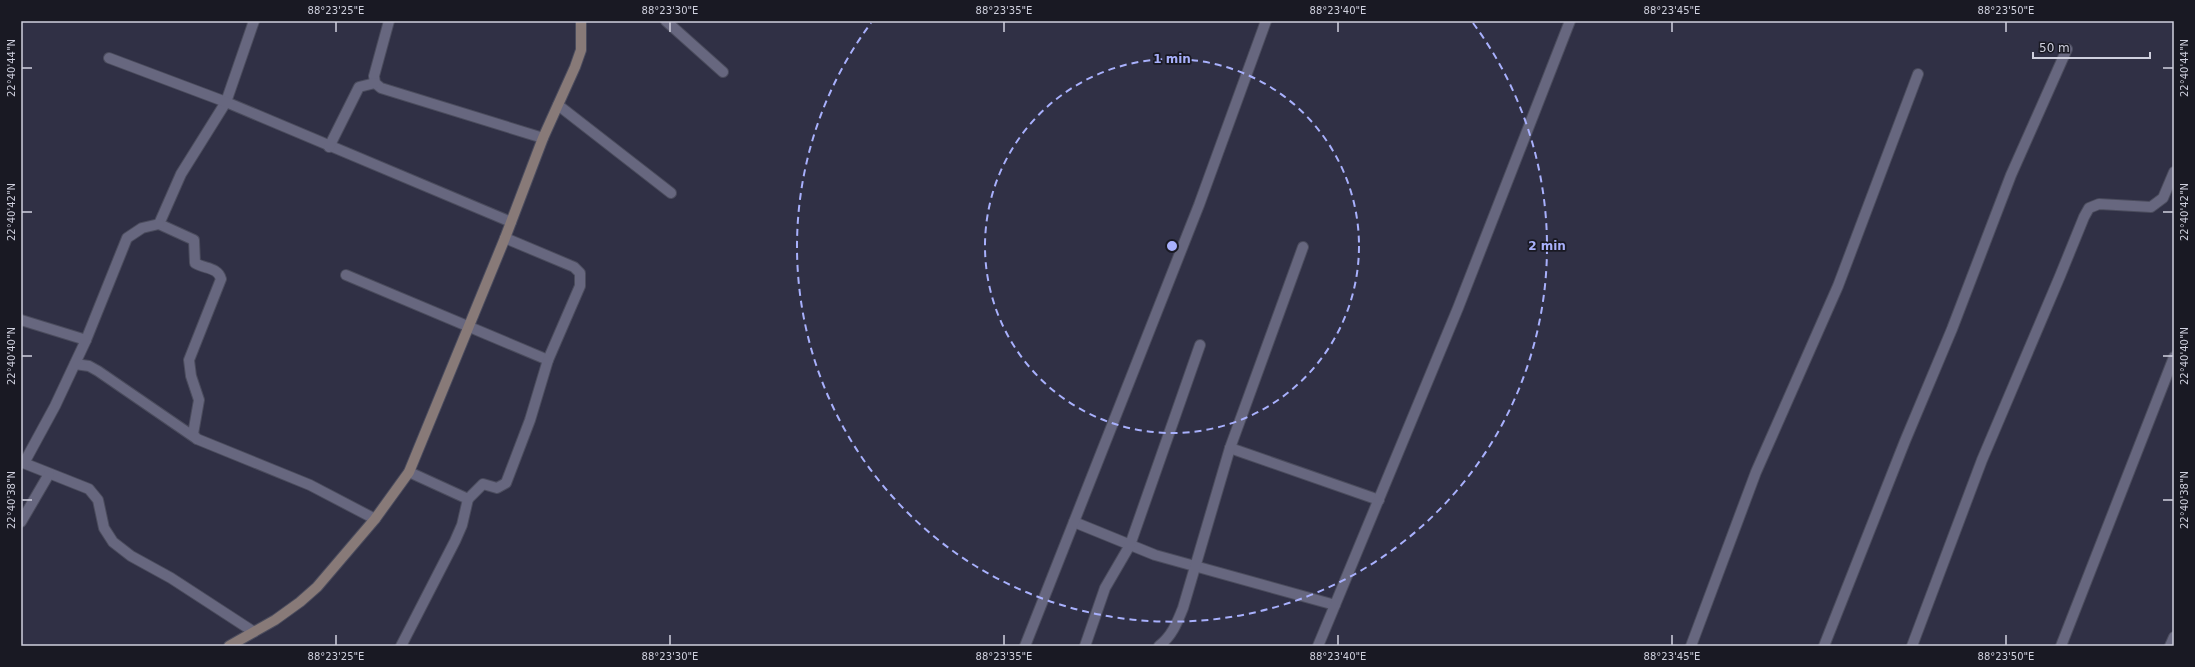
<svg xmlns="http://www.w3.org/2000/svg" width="2195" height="667" viewBox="0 0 2195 667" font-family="'DejaVu Sans',sans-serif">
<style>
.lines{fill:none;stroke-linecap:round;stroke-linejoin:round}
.street-casing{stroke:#4b4c5d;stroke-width:12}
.secondary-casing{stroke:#4b4c5d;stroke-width:12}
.street{stroke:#67677f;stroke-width:10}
.secondary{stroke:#887a78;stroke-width:10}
.ticks{fill:none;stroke:#cfd0de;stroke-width:1.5}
.ring{fill:none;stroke:#a8b0fc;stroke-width:2;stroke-dasharray:7 5}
.centre{fill:#a8b0fc;stroke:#191923;stroke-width:2}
.ring-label{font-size:12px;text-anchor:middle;font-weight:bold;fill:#a8b0fc;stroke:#191923;stroke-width:3.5;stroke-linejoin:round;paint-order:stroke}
.neatline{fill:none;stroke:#cfd0de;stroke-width:1.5}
.ticks-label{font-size:10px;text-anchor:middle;fill:#cfd0de}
</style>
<rect width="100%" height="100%" fill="#303045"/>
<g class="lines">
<g class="street-casing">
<g id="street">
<path d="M254,21L226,102L181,174L159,224L194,240L195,263C204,269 218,267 221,279L189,360L191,376L199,400L193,434L197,439L310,485L375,519"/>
<polyline points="389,21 374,76 375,83 381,88 543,138"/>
<polyline points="666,21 723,72"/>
<polyline points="109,58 226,102 511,222"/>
<polyline points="558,105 671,193"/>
<polyline points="329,147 359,87 375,83"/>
<polyline points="346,275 548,360"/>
<polyline points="21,320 86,340"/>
<polyline points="75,364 89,366 98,371 197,439"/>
<polyline points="1230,448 1379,500"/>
<polyline points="21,462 89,489 98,500 104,528 113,542 131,556 171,578 254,632"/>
<polyline points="24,463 55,406 86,340 127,238 142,228 159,224"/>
<polyline points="468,499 483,484 497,488 506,483 530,420 548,360 580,286 580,273 574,267 505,238"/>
<polyline points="21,522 49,474"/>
<polyline points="1074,522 1155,555 1335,605"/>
<polyline points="401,646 455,541 462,525 468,499 409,472"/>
<polyline points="1025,646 1199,205 1266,21"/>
<polyline points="1085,646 1105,588 1130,545 1200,345"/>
<path d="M1159,646C1172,636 1177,623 1183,608L1230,448L1303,247"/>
<polyline points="1318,646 1458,308 1570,21"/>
<polyline points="1691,646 1756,472 1838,286 1918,74"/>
<polyline points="1824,646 1905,441 1952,329 2011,175 2067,49"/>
<polyline points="1912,646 1982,460 2060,276 2084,217 2089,208 2099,204 2151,207 2163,198 2174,172"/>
<polyline points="2061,646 2174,357"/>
<polyline points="2170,646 2174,637"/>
</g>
</g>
<g class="secondary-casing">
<polyline id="secondary" points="229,646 275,620 300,602 317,587 375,519 409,472 505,238 543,138 575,67 581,50 581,21"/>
</g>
<use href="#street" class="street"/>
<use href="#secondary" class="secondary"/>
</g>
<path class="ticks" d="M336,22V32M670,22V32M1004,22V32M1338,22V32M1672,22V32M2006,22V32M22,68H32M2163,68H2173M22,212H32M2163,212H2173M22,356H32M2163,356H2173M22,500H32M2163,500H2173M336,635V645M670,635V645M1004,635V645M1338,635V645M1672,635V645M2006,635V645"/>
<g class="ring">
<circle cx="1172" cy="246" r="187"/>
<path d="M1473 23A375 375 0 1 1 871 23"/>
</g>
<circle cx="1172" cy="246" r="6" class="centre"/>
<g class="ring-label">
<text x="1172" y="63">1 min</text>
<text x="1547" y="250">2 min</text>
</g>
<rect width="2195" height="667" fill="none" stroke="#191923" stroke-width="44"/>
<path d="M2033 52v6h117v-6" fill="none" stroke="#cfd0de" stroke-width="2"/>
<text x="2039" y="52" font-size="12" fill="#cfd0de" stroke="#191923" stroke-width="3" paint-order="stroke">50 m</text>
<rect x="22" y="22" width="2151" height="623" class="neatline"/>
<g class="ticks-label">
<text x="336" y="14">88°23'25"E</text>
<text x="670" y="14">88°23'30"E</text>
<text x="1004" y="14">88°23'35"E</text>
<text x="1338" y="14">88°23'40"E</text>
<text x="1672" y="14">88°23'45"E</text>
<text x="2006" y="14">88°23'50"E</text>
<text transform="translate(11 68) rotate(-90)" y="4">22°40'44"N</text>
<text transform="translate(2184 68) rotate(-90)" y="4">22°40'44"N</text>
<text transform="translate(11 212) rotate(-90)" y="4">22°40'42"N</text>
<text transform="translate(2184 212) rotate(-90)" y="4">22°40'42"N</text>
<text transform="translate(11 356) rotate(-90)" y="4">22°40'40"N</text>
<text transform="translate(2184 356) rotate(-90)" y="4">22°40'40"N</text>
<text transform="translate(11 500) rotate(-90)" y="4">22°40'38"N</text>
<text transform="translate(2184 500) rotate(-90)" y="4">22°40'38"N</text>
<text x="336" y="660">88°23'25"E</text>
<text x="670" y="660">88°23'30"E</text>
<text x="1004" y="660">88°23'35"E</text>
<text x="1338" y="660">88°23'40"E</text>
<text x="1672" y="660">88°23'45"E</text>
<text x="2006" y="660">88°23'50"E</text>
</g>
</svg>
